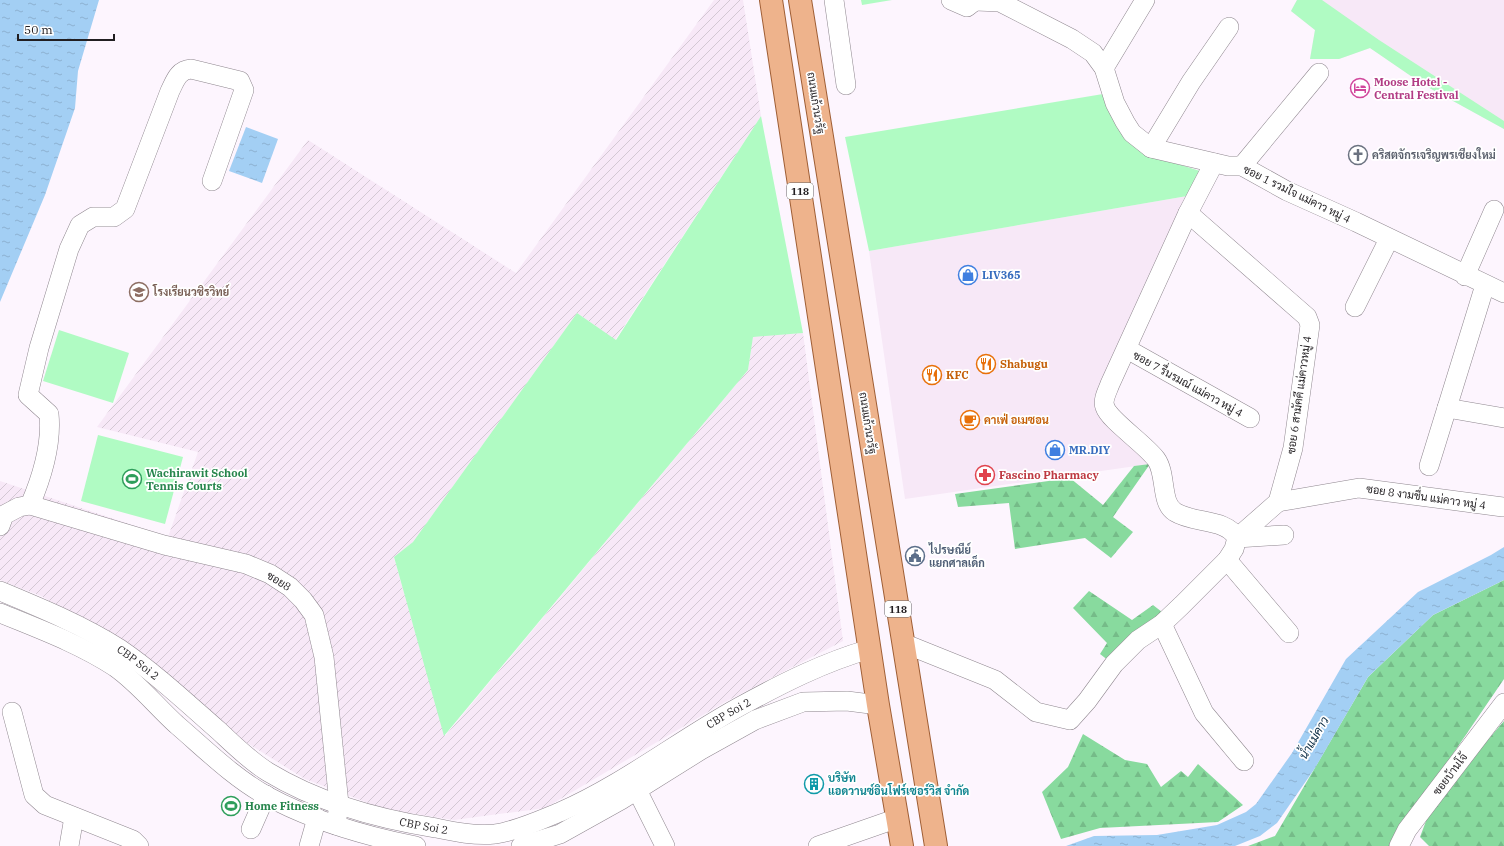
<svg xmlns="http://www.w3.org/2000/svg" width="1504" height="846" viewBox="0 0 1504 846" font-family="'IBM Plex Serif',Sarabun,serif">
<style>
.built{fill:#f7e8f7}
.industrial{fill:url(#industrial-furrows)}
.grass{fill:#b0fbc3}
.forest{fill:url(#forest-firs)}
.water{fill:url(#water-ripples)}
.lines{fill:none;stroke-linecap:round;stroke-linejoin:round}
.minor-casing{stroke:#8f878f;stroke-width:20}
.major-casing{stroke:#9f5e35;stroke-width:24}
.minor{stroke:#fff;stroke-width:19}
.major{stroke:#eeb38c;stroke-width:22}
.labels{text-anchor:middle;stroke-width:3.5;stroke-linejoin:round;paint-order:stroke}
.shield{fill:#fff;stroke:#646264;stroke-width:1}
.shield-label{font-size:10px;font-weight:bold;fill:#211e21}
.hotel-label{font-size:11px;font-weight:bold;fill:#b23c85;stroke:#fff;text-anchor:start}
.street-label{font-size:11px;fill:#211e21;stroke:#fff}
.worship-label{font-size:11px;font-weight:bold;fill:#5b616d;stroke:#fff;text-anchor:start}
.shop-label{font-size:11px;font-weight:bold;fill:#366cbe;stroke:#fff;text-anchor:start}
.education-label{font-size:11px;font-weight:bold;fill:#785e54;stroke:#fff;text-anchor:start}
.food-label{font-size:11px;font-weight:bold;fill:#c56008;stroke:#fff;text-anchor:start}
.leisure-label{font-size:11px;font-weight:bold;fill:#27864d;stroke:#fff;text-anchor:start}
.health-label{font-size:11px;font-weight:bold;fill:#be3a42;stroke:#fff;text-anchor:start}
.service-label{font-size:11px;font-weight:bold;fill:#4e5e75;stroke:#fff;text-anchor:start}
.culture-label{font-size:11px;font-weight:bold;fill:#0d838f;stroke:#fff;text-anchor:start}
.water-label{font-size:12px;font-style:italic;fill:#0a2c44;stroke:#fff}
</style>
<defs>
<pattern id="industrial-furrows" width="10" height="10" patternUnits="userSpaceOnUse"><rect width="10" height="10" fill="#f7e8f7"/><path d="M-1 1l2-2M0 10L10 0M9 11l2-2" fill="none" stroke="#d3c7d3"/></pattern>
<pattern id="forest-firs" width="22" height="20" patternUnits="userSpaceOnUse"><rect width="22" height="20" fill="#88da9e"/><path d="M5 1l3.5 6h-7zM16 11l3.5 6h-7z" fill="#75bb88"/></pattern>
<pattern id="water-ripples" width="26" height="14" patternUnits="userSpaceOnUse"><rect width="26" height="14" fill="#a3cff4"/><path d="M2 4q2-2 4 0t4 0M15 11q2-2 4 0t4 0" fill="none" stroke="#8cb1d1"/></pattern>
</defs>
<rect width="100%" height="100%" fill="#fdf5fe"/>
<g class="built">
<polygon points="1297,0 1504,0 1504,129 1424,85 1370,48 1339,59 1310,59 1315,30 1291,11"/>
<polygon points="1193,195 1096,411 1150,464 905,499 869,251"/>
</g>
<polygon class="industrial" points="714,0 743,0 761,116 615,340 577,313 413,542 394,558 445,736 748,370 753,336 803,333 843,641 725,702 545,808 454,820 384,809 305,779 223,728 120,640 41,596 0,580 0,481 168,537 198,452 97,427 308,140 516,273"/>
<g class="grass">
<polygon points="861,0 892,0 862,5"/>
<polygon points="1297,0 1322,0 1379,40 1504,121 1504,129 1424,85 1370,48 1339,59 1310,59 1315,30 1291,11"/>
<polygon points="1109,93 1144,153 1203,172 1193,195 869,251 845,137"/>
<polygon points="761,116 803,333 753,337 748,370 444,736 394,557 413,542 577,313 616,340"/>
<polygon points="59,330 129,353 113,403 43,381"/>
<polygon points="98,435 183,457 165,524 81,501"/>
</g>
<g class="forest">
<polygon points="1150,464 1113,517 1133,532 1111,558 1085,538 1015,549 1009,503 958,507 955,494 1070,478 1103,505 1134,466"/>
<polygon points="1504,580 1504,679 1405,824 1395,846 1248,846 1275,836 1368,677 1433,615"/>
<polygon points="1089,591 1132,620 1153,605 1162,612 1109,661 1100,654 1107,643 1073,608"/>
<polygon points="1504,721 1504,846 1429,846 1420,837 1432,805"/>
<polygon points="1083,734 1125,760 1147,764 1161,787 1181,771 1188,777 1198,764 1243,805 1218,822 1100,828 1061,839 1042,792 1068,767"/>
</g>
<g class="water">
<polygon points="0,0 99,0 78,71 75,108 45,195 0,302"/>
<polygon points="246,127 278,139 262,183 229,171"/>
<polygon points="1504,547 1504,580 1433,615 1368,677 1315,768 1277,823 1260,836 1235,846 1066,846 1094,836 1157,835 1217,825 1246,812 1256,804 1292,753 1346,659 1418,592 1491,555"/>
</g>
<g class="lines">
<g class="minor-casing">
<g id="minor">
<polyline points="834,0 846,85"/>
<polyline points="951,0 967,7 976,0"/>
<polyline points="976,1 1000,2 1072,39 1093,53 1104,68 1115,103 1125,122 1132,133 1151,148 1228,166 1242,166 1287,191 1356,222 1504,293"/>
<polyline points="1104,68 1145,0"/>
<polyline points="1151,148 1191,82 1229,27"/>
<polyline points="1242,166 1319,73"/>
<polyline points="1188,213 1307,317 1310,325 1293,448 1278,502 1237,538"/>
<polyline points="1465,276 1494,210"/>
<polyline points="1355,307 1389,239"/>
<polyline points="1127,349 1250,418"/>
<polyline points="1447,408 1504,418"/>
<polyline points="1429,466 1485,285"/>
<polyline points="1278,502 1359,488 1503,507"/>
<polyline points="30,505 164,545 246,564 270,574 290,587 303,600 314,615 324,657 339,804 336,825"/>
<path d="M0,526L4,515L19,507L30,505C42,477 52,444 49,414L28,395L39,348L69,249L80,225L93,217H114L125,209L170,91C175,81 178,70 191,69L240,81L244,90L212,181"/>
<polyline points="1237,538 1284,535"/>
<polyline points="1227,560 1289,633"/>
<path id="s1" d="M0,591C41,608 82,625 120,649C155,673 187,703 219,731C234,745 250,761 268,772C319,803 378,819 436,828C455,832 475,836 495,834C517,831 540,820 560,812C624,784 679,740 739,707C781,684 824,662 870,649"/>
<path d="M0,613C39,629 80,644 115,667C138,683 156,706 177,725C205,749 234,778 267,796C313,821 365,836 416,846"/>
<polyline points="1162,624 1204,713 1244,761"/>
<path d="M903,643L995,680L1036,712L1070,720L1087,701L1114,664L1138,640L1162,624L1182,605L1227,560L1234,549L1237,538C1226,518 1194,524 1175,512C1160,503 1167,474 1156,459C1145,444 1109,420 1105,407C1102,400 1108,390 1110,384L1188,213L1214,163"/>
<polyline points="12,712 34,795 45,805 133,840 139,846"/>
<polyline points="637,790 665,846"/>
<polyline points="251,829 266,795"/>
<polyline points="69,846 74,817"/>
<polyline points="309,846 317,818"/>
<polyline points="521,846 560,834 621,800 701,750 755,720 803,702 847,701 878,705"/>
<polyline points="818,846 898,818"/>
<polyline points="1399,846 1407,830 1504,703"/>
</g>
</g>
<g class="major-casing">
<g id="major">
<polyline points="771,0 878,705 902,846"/>
<polyline points="800,0 936,846"/>
</g>
</g>
<use href="#minor" class="minor"/>
<use href="#major" class="major"/>
</g>
<defs>
<g id="hotel-ring" transform="scale(1)"><circle r="9.5" fill="#fff" stroke="#d1479c" stroke-width="1.5"/><path d="M-6-4.5h1.5V1H6V5H4.5V3h-9V5H-6ZM-4 0a1.8 1.8 0 1 1 3.6 0ZM.5 0V-2.5h3Q6-2.5 6 0Z" fill="#d1479c"/></g>
<g id="church-ring" transform="scale(1)"><circle r="9.5" fill="#fff" stroke="#6b7280" stroke-width="1.5"/><path d="M-1.2-6h2.4v3.5h3.3v2.4h-3.3V6h-2.4V-.1h-3.3v-2.4h3.3Z" fill="#6b7280"/></g>
<g id="shop-ring" transform="scale(1)"><circle r="9.5" fill="#fff" stroke="#3f7fe0" stroke-width="1.5"/><path d="M-5-2.5h2.3a2.7 3.5 0 0 1 5.4 0H5L5.5 6h-11ZM-1.5-2.5h3a1.5 2.3 0 0 0-3 0Z" fill="#3f7fe0"/></g>
<g id="school-ring" transform="scale(1)"><circle r="9.5" fill="#fff" stroke="#8d6e63" stroke-width="1.5"/><path d="M0-5L7-2L0 1L-7-2ZM-4 1L0 2.5L4 1V4Q0 6-4 4Z" fill="#8d6e63"/></g>
<g id="restaurant-ring" transform="scale(1)"><circle r="9.5" fill="#fff" stroke="#e8710a" stroke-width="1.5"/><path d="M-5-6h1v4h1v-4h1v4h1v-4h1v5L-1.5 .5V6h-2V.5L-5-1ZM5-6V6H3V1.5H1.5Q1.5-4 5-6Z" fill="#e8710a"/></g>
<g id="cafe-ring" transform="scale(1)"><circle r="9.5" fill="#fff" stroke="#e8710a" stroke-width="1.5"/><path d="M-5.5-4.5H6V0H3Q3 3.5 0 3.5H-2.5Q-5.5 3.5-5.5 0ZM3-3.2v2h1.7v-2ZM-6 4.5H4V6H-6Z" fill="#e8710a"/></g>
<g id="pharmacy-ring" transform="scale(1)"><circle r="9.5" fill="#fff" stroke="#e0444e" stroke-width="1.5"/><path d="M-2-6h4v4h4v4h-4v4h-4v-4h-4v-4h4Z" fill="#e0444e"/></g>
<g id="stadium-ring" transform="scale(1)"><circle r="9.5" fill="#fff" stroke="#2e9e5b" stroke-width="1.5"/><path d="M0-5a6.5 5 0 1 0 0 10a6.5 5 0 1 0 0-10ZM-3.5-1.8h7v3.6h-7Z" fill="#2e9e5b"/></g>
<g id="civic-ring" transform="scale(1)"><circle r="9.5" fill="#fff" stroke="#5c6f8a" stroke-width="1.5"/><path d="M-.6-6.5H3V-4.5H.6V-3L4-1V1h2V6H-6V1h2V-1L-.6-3ZM-1.2 2.5V6h2.4V2.5Z" fill="#5c6f8a"/></g>
<g id="building-ring" transform="scale(1)"><circle r="9.5" fill="#fff" stroke="#0f9aa8" stroke-width="1.5"/><path d="M-4-6H4V6H1V3H-1V6H-4ZM-2.5-4.3h1.7v1.8h-1.7ZM.8-4.3h1.7v1.8H.8ZM-2.5-1h1.7V.8h-1.7ZM.8-1h1.7V.8H.8Z" fill="#0f9aa8"/></g>
</defs>
<g fill-rule="evenodd">
<use href="#hotel-ring" x="1360" y="88"/>
<use href="#church-ring" x="1358" y="155"/>
<use href="#shop-ring" x="968" y="275"/>
<use href="#school-ring" x="139" y="292"/>
<use href="#restaurant-ring" x="986" y="364"/>
<use href="#restaurant-ring" x="932" y="375"/>
<use href="#cafe-ring" x="970" y="420"/>
<use href="#shop-ring" x="1055" y="450"/>
<use href="#pharmacy-ring" x="985" y="475"/>
<use href="#stadium-ring" x="132" y="479"/>
<use href="#civic-ring" x="915" y="556"/>
<use href="#building-ring" x="814" y="784"/>
<use href="#stadium-ring" x="231" y="806"/>
</g>
<g class="labels">
<g class="shield">
<rect x="787" y="183" width="26" height="16" rx="3"/>
<rect x="885" y="601" width="26" height="16" rx="3"/>
</g>
<g class="shield-label">
<text x="800" y="195">118</text>
<text x="898" y="613">118</text>
</g>
<g class="hotel-label">
<text x="1374" y="86">Moose Hotel -<tspan x="1374" dy="13">Central Festival</tspan></text>
</g>
<g class="street-label">
<text transform="translate(816 103) rotate(81)" y="4">ถนนแก้วนวรัฐ</text>
<text transform="translate(1297 194) rotate(26)" y="4">ซอย 1 รวมใจ แม่คาว หมู่ 4</text>
<text transform="translate(1188 384) rotate(29)" y="4">ซอย 7 รื่นรมณ์ แม่คาว หมู่ 4</text>
<text transform="translate(1299 395) rotate(-82)" y="4">ซอย 6 สามัคคี แม่คาวหมู่ 4</text>
<text transform="translate(868 423) rotate(81)" y="4">ถนนแก้วนวรัฐ</text>
<text transform="translate(1426 497) rotate(8)" y="4">ซอย 8 งามชื่น แม่คาว หมู่ 4</text>
<text transform="translate(279 581) rotate(32)" y="4">ซอย8</text>
<text dy="4" stroke="none"><textPath href="#s1" startOffset="156">CBP Soi 2</textPath></text>
<text dy="4" stroke="none"><textPath href="#s1" startOffset="828">CBP Soi 2</textPath></text>
<text transform="translate(1450 774) rotate(-53)" y="4">ซอยบ้านโจ้</text>
<text dy="4" stroke="none"><textPath href="#s1" startOffset="492">CBP Soi 2</textPath></text>
</g>
<g class="worship-label">
<text x="1372" y="159">คริสตจักรเจริญพรเชียงใหม่</text>
</g>
<g class="shop-label">
<text x="982" y="279">LIV365</text>
<text x="1069" y="454">MR.DIY</text>
</g>
<g class="education-label">
<text x="153" y="296">โรงเรียนวชิรวิทย์</text>
</g>
<g class="food-label">
<text x="1000" y="368">Shabugu</text>
<text x="946" y="379">KFC</text>
<text x="984" y="424">คาเฟ่ อเมซอน</text>
</g>
<g class="leisure-label">
<text x="146" y="477">Wachirawit School<tspan x="146" dy="13">Tennis Courts</tspan></text>
<text x="245" y="810">Home Fitness</text>
</g>
<g class="health-label">
<text x="999" y="479">Fascino Pharmacy</text>
</g>
<g class="service-label">
<text x="929" y="554">ไปรษณีย์<tspan x="929" dy="13">แยกศาลเด็ก</tspan></text>
</g>
<g class="culture-label">
<text x="828" y="782">บริษัท<tspan x="828" dy="13">แอดวานซ์อินโฟร์เซอร์วิส จำกัด</tspan></text>
</g>
<g class="water-label">
<text transform="translate(1314 738) rotate(-60)" y="4">น้ำแม่คาว</text>
</g>
</g>
<path d="M18 34v6h96v-6" fill="none" stroke="#211e21" stroke-width="2"/>
<text x="24" y="34" font-size="12" fill="#211e21" stroke="#ffffff" stroke-width="3" paint-order="stroke">50 m</text>
</svg>
